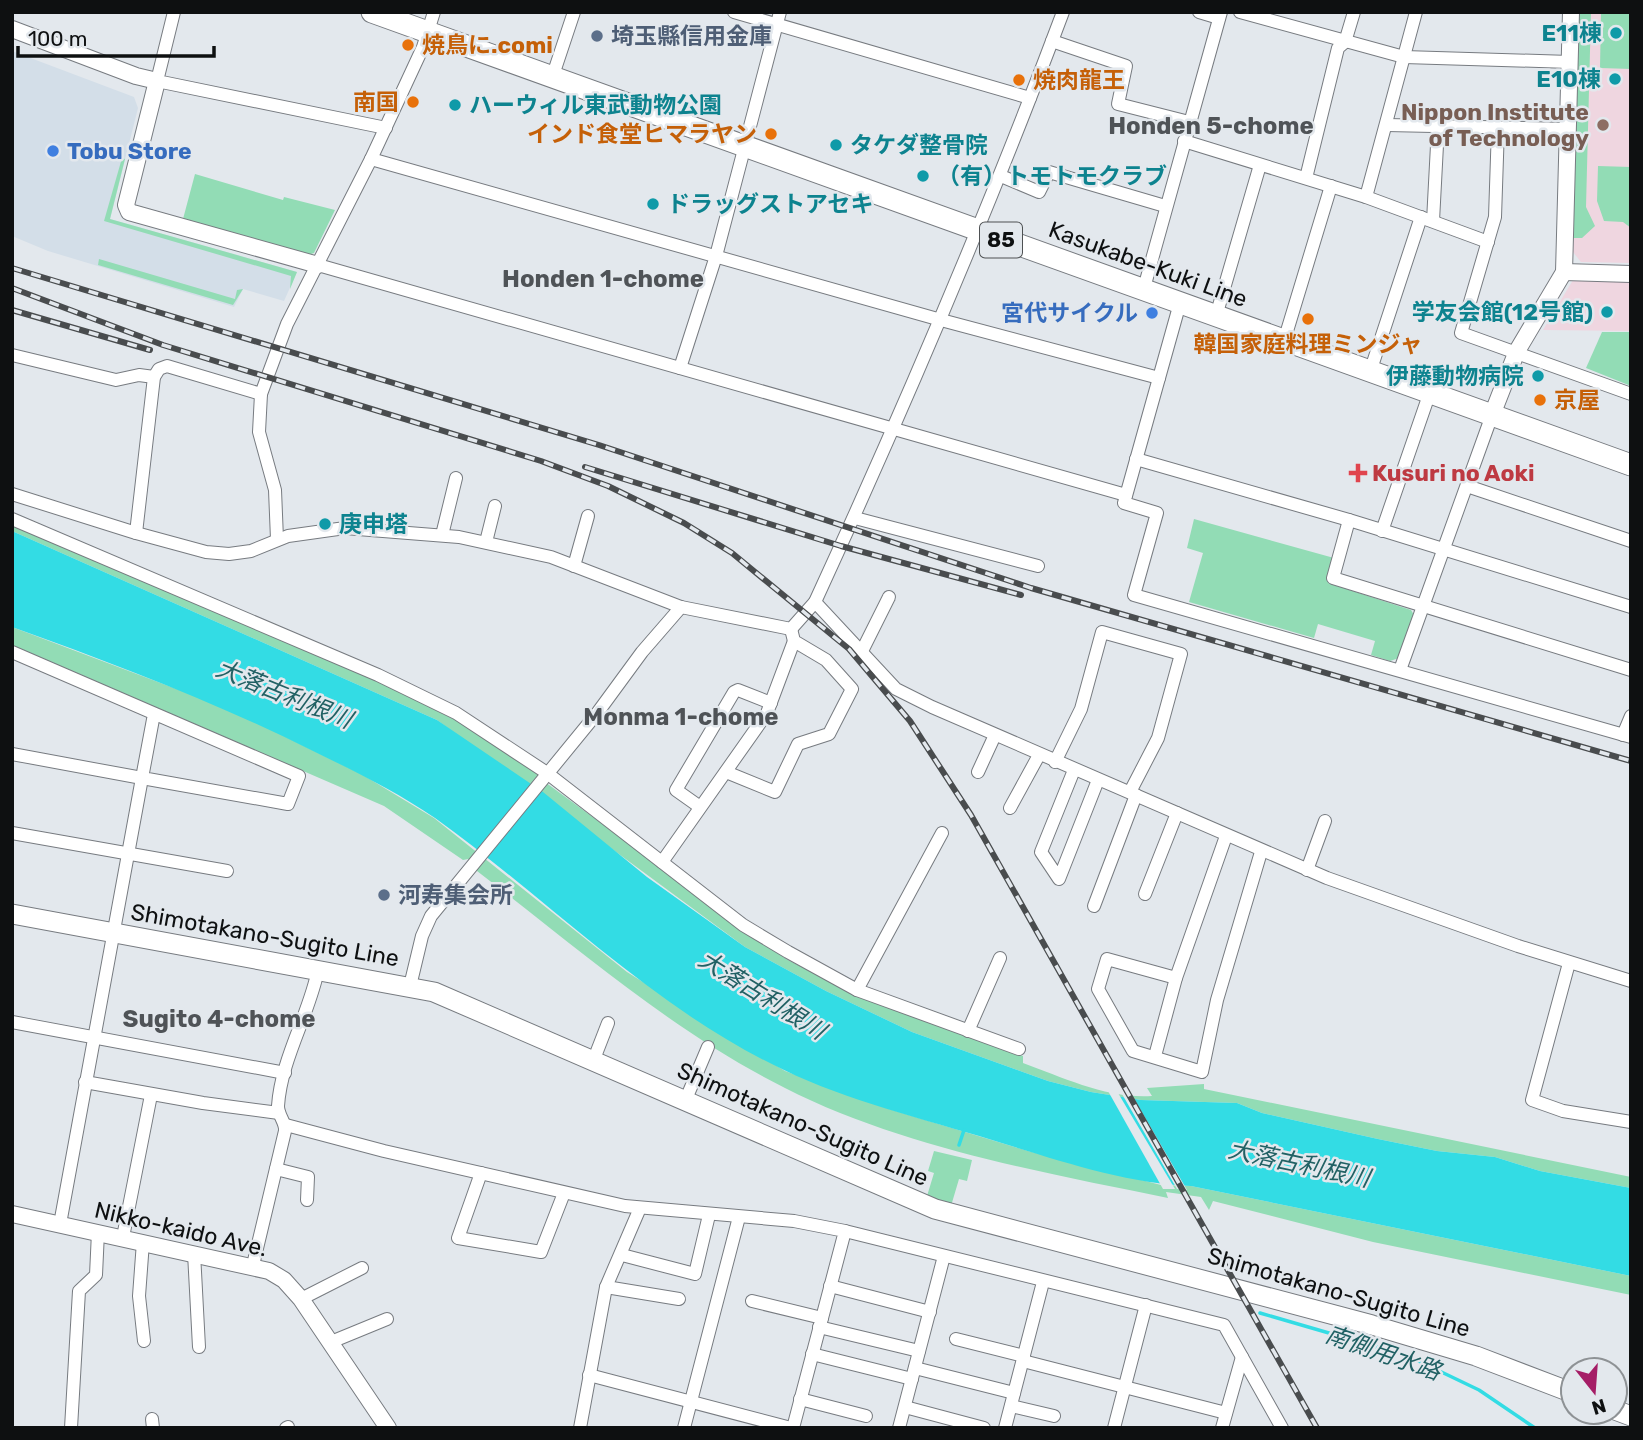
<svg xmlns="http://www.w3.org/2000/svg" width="1643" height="1440" viewBox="0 0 1643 1440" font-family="Rubik,'Noto Sans JP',sans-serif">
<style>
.built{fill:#d3dee8}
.education{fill:#efd6e0}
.green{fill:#92dcb5}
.water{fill:#33dce4}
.pier{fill:#e3e8ed}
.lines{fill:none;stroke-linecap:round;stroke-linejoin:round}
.stream{stroke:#33dce4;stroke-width:3.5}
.minor-casing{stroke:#777b80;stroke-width:14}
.tertiary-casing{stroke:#777b80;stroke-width:18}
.secondary-casing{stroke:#777b80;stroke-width:21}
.primary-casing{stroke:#777b80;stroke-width:23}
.minor{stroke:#fff;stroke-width:12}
.tertiary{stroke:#fff;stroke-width:16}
.secondary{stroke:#fff;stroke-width:19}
.primary{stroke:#fff;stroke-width:21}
.rail-casing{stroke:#494c4e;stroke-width:6}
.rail{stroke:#e3e8ed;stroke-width:3.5;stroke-dasharray:10;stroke-linecap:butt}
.culture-dot{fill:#0f9aa8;stroke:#e3e8ed;stroke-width:2.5}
.service-dot{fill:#5c6f8a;stroke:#e3e8ed;stroke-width:2.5}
.food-dot{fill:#e8710a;stroke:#e3e8ed;stroke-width:2.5}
.education-dot{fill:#8d6e63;stroke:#e3e8ed;stroke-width:2.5}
.shop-dot{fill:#3f7fe0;stroke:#e3e8ed;stroke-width:2.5}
.health-dot{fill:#e0444e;stroke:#e3e8ed;stroke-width:2.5}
.labels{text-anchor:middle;stroke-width:5;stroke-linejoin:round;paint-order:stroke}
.shield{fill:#e3e8ed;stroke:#4e5153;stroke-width:2}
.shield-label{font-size:21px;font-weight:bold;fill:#0e1011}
.culture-label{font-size:23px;font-weight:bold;fill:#0d838f;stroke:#e3e8ed;text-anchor:start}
.service-label{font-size:23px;font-weight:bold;fill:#4e5e75;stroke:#e3e8ed;text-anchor:start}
.food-label{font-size:23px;font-weight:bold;fill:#c56008;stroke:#e3e8ed;text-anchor:start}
.education-label{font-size:23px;font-weight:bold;fill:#785e54;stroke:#e3e8ed;text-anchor:end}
.shop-label{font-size:23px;font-weight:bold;fill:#366cbe;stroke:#e3e8ed;text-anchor:start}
.street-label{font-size:23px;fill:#0e1011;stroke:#e3e8ed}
.health-label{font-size:23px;font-weight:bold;fill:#be3a42;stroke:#e3e8ed;text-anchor:start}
.neighbourhood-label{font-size:24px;font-weight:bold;fill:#4f5357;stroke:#e3e8ed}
.water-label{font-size:24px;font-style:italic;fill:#216164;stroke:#e3e8ed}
</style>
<rect width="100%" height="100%" fill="#e3e8ed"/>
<polygon class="built" points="12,51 134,97 138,108 110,219 297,272 284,301 243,289 234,307 48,251 12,236"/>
<g class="education">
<polygon points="1579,12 1631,12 1631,263 1581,262 1573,252"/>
<polygon points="1573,280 1631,281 1631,331 1543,330"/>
</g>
<g class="green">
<polygon points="1579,12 1591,12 1586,207 1595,226 1582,238 1573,238"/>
<polygon points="1601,12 1631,12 1631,69 1600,68"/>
<polygon points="122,158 125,159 110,219 297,272 290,289 291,276 104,221"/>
<polygon points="1598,166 1631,167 1631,228 1623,222 1604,221 1597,201"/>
<polygon points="195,174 283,200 284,197 335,210 314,253 308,255 183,219"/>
<polygon points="99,259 235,299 237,290 243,289 233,305 98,265"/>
<polygon points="1602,332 1631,332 1631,386 1586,368"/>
<polygon points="1194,519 1334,558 1328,583 1411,610 1414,615 1399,658 1390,661 1371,655 1375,641 1318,624 1314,638 1189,602 1203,553 1187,548"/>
<path d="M12,525L375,680L488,736L537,772L545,782L786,959L853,993L1023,1056V1063C1064,1078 1108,1099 1152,1096L1147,1088L1204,1084V1089L1631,1177V1188L1540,1171L1495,1157L1437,1151L1378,1139L1262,1113L1237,1103L1141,1100L1091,1092L1048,1081L912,1032L826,991L745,947L437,720L12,531Z"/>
<path d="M12,627L227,708L363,775L434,818L627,972L785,1071L889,1109L1028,1151L1161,1185L1191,1186L1631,1276V1295L1373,1242L1213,1201L1209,1210L1201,1197L1166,1192L1168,1198C1041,1172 901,1147 785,1088C673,1032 576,947 477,871L468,859L463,860L384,806L12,645Z"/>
<polygon points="934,1151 972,1160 967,1181 959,1179 951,1206 927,1196 934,1173 928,1171"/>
</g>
<path class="water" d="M12,531L437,720L543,792L647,877L745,947L826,991L912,1032L1048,1081L1091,1092L1141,1100L1237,1103L1262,1113L1378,1139L1437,1151L1495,1157L1540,1171L1631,1188V1276L1191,1186C1127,1184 1054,1159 992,1140C924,1119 848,1101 784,1070C652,1008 552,902 435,818C397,792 354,771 313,751C215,702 115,664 12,627Z"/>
<g class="pier">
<polygon points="1108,1091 1118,1093 1175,1189 1163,1189"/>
<polygon points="1122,1094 1132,1095 1187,1190 1177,1189"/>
</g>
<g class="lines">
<g class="stream">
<polyline points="959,1145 964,1130"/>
<polyline points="1260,1313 1408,1356 1479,1390 1535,1428"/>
</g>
<g class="minor-casing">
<g id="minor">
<polyline points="174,12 157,81 386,128"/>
<polyline points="734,12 1030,98"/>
<polyline points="1199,12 1219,18"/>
<polyline points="1240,12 1404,57 1570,62"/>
<polyline points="1052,41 1126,66 1118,104 1189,122"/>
<polyline points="552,78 574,12"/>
<polyline points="1387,125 1568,129"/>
<polyline points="1498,127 1495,217 1461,333 1631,394"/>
<polyline points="1184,141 1366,197 1488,242"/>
<polyline points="371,159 941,320 1159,378"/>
<polyline points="1001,176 1039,192 1049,172 1165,206"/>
<polyline points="1306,178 1338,48 1345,42 1354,12"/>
<polyline points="1366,197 1416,12"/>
<polyline points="1433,221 1438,126"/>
<polyline points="318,265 1126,495"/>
<polyline points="1144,288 1221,12"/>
<polyline points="1180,303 1124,503 1157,513 1134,595 1631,737"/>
<polyline points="1216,316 1260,165"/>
<polyline points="1284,341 1331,186"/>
<polyline points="12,355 116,380 139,375 154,377"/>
<polyline points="680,368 716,256 780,12"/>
<polyline points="1370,372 1421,217"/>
<polyline points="1136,459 1349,520 1631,607"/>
<polyline points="1467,486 1631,541"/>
<polyline points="12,494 136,533 206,552 229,554 251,551 288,536 345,528 459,537 551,557 681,607 791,629 815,602 896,689 932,707 1327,878 1518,946 1631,981"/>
<polyline points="855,518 1038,566"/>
<polyline points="12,519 378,675 456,713 547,773 743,925 788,952 857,990 1019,1049"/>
<polyline points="1349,520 1333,578 1631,670"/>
<polyline points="1382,531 1430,392"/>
<polyline points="136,533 154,377 159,369 167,366 261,394"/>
<polyline points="442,535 456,478"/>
<polyline points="277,539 275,490 259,432 261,394 287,324 371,159 423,47 434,12"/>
<polyline points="486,542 495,506"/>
<polyline points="574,566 588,516"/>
<path d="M815,602C904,408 988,212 1063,12"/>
<polyline points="862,651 889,597"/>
<polyline points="12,652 299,776 288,804 142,778 154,714"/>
<polyline points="1400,670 1492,415"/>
<polyline points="1623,735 1631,716"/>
<polyline points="12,754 142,778 60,1224"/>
<polyline points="1055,762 1081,709 1102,632 1181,654 1158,738 1130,792"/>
<polyline points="1074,770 1041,852 1059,879 1098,780"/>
<polyline points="726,772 775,792 798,744 829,734 852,689 826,660 794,641 791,629"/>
<polyline points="978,772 995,735"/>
<polyline points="700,807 676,790 734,692 738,690 771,703"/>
<polyline points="1010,808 1039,755"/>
<polyline points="12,833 227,871"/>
<polyline points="662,862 767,713 794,641"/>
<polyline points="1307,870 1325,821"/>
<polyline points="1145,894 1177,813"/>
<polyline points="1094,906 1136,795"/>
<polyline points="1569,963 1532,1100 1563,1111 1631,1122"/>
<polyline points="1176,978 1107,959 1098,989 1133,1051 1202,1072 1217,1000 1261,852"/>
<polyline points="410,986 422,936 431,916 598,712 642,652 681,607"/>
<polyline points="857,990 942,833"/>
<polyline points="12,1022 285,1073"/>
<polyline points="968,1031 1000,958"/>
<polyline points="1155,1056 1176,978 1226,836"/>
<polyline points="594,1059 608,1023"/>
<polyline points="85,1082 203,1103 279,1113"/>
<polyline points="686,1099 708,1047"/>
<polyline points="286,1125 384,1151 625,1206 794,1221 845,1231 793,1428"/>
<polyline points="276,1169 308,1177 307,1200"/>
<polyline points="481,1173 458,1238 541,1252 564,1193"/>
<polyline points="845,1231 1224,1325 1282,1428"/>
<polyline points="123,1237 151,1095"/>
<polyline points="143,1242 139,1296 144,1341"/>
<polyline points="194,1253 199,1347"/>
<polyline points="622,1255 695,1274 709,1215"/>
<path d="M253,1265L285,1131C286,1122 278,1116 278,1106C281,1059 309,1015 318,970"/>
<polyline points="830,1286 930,1312"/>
<polyline points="606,1287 679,1299"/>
<polyline points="301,1299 362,1268"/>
<polyline points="752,1301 822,1318"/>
<polyline points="819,1327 919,1351"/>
<polyline points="956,1339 1024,1356"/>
<polyline points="331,1342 387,1319"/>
<polyline points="812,1354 912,1379"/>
<polyline points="1023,1361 1226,1413"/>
<polyline points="915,1368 1014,1393"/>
<polyline points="589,1375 791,1428"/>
<polyline points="800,1399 866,1416"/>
<polyline points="1011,1406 1054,1416"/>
<polyline points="905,1407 984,1428"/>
<polyline points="152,1419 153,1428"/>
<polyline points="71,1428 79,1291 96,1275 98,1232"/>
<polyline points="286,1428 288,1427"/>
<polyline points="580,1428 606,1287 640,1208"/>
<polyline points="684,1428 739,1217"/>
<polyline points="899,1428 944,1256"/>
<polyline points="1005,1428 1043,1282"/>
<polyline points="1114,1428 1146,1305"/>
<polyline points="1222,1428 1242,1357"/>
</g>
</g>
<g class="tertiary-casing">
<g id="tertiary">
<polyline points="12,29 136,76 157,81 126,205 129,212 318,265"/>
<polyline points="1564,272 1631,274"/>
<polyline points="1492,415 1517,351 1564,272 1571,12"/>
<polyline points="12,1214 269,1271 284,1280 301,1299 388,1428"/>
</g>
</g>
<g class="secondary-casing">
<g id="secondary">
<polyline points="12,914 434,992 935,1209 1372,1325 1476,1356 1573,1393"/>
<polyline points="1615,1410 1631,1416"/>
</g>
</g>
<g class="primary-casing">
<polyline id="primary" points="372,12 1631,465"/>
</g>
<use href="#minor" class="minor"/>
<use href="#tertiary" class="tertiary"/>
<use href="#secondary" class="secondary"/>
<use href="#primary" class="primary"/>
<g class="rail-casing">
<g id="rail">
<polyline points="12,268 599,445 1031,588 1631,761"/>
<polyline points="12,288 163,345 541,461 608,486 684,523 732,553 849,649 910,721 971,815 1317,1428"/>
<polyline points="12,310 150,350"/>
<polyline points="585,467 841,546 1021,595"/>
</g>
</g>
<use href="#rail" class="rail"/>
</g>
<g class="culture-dot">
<circle cx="1616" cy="33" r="7"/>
<circle cx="1615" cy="79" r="7"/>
<circle cx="455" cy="105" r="7"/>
<circle cx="836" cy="145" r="7"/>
<circle cx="923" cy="176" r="7"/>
<circle cx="653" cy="204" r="7"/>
<circle cx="1607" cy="312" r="7"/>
<circle cx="1538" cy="376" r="7"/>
<circle cx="325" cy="524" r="7"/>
</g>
<g class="service-dot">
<circle cx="597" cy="36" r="7"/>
<circle cx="384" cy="895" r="7"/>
</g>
<g class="food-dot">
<circle cx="408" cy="45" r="7"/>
<circle cx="1019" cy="80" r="7"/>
<circle cx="413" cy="102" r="7"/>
<circle cx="771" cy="134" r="7"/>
<circle cx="1308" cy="319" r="7"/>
<circle cx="1540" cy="400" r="7"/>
</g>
<circle class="education-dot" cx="1603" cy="125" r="7"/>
<g class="shop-dot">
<circle cx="53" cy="151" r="7"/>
<circle cx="1152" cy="313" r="7"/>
</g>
<path class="health-dot" d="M1354.5 462.5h7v7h7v7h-7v7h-7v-7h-7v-7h7z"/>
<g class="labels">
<rect class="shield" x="980" y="222.5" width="42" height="35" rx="5"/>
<g class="shield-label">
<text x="1001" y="247">85</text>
</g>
<g class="culture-label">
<text x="1602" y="41" text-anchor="end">E11棟</text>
<text x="1601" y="87" text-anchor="end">E10棟</text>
<text x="469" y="113">ハーウィル東武動物公園</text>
<text x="850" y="153">タケダ整骨院</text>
<text x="937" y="184">（有）トモトモクラブ</text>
<text x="667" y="212">ドラッグストアセキ</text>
<text x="1593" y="320" text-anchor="end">学友会館(12号館)</text>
<text x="1524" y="384" text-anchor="end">伊藤動物病院</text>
<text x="339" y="532">庚申塔</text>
</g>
<g class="service-label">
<text x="611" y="44">埼玉縣信用金庫</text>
<text x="398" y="903">河寿集会所</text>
</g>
<g class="food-label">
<text x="422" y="53">焼鳥に.comi</text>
<text x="1033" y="88">焼肉龍王</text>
<text x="399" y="110" text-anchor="end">南国</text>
<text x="757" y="142" text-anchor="end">インド食堂ヒマラヤン</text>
<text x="1308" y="352" text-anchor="middle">韓国家庭料理ミンジャ</text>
<text x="1554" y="408">京屋</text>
</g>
<g class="education-label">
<text x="1589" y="120">Nippon Institute<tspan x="1589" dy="26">of Technology</tspan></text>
</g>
<g class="shop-label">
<text x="67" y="159">Tobu Store</text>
<text x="1138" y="321" text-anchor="end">宮代サイクル</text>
</g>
<g class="street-label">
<text transform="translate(1148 264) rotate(20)" y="8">Kasukabe-Kuki Line</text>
<text transform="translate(265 935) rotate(10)" y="8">Shimotakano-Sugito Line</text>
<text transform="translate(803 1124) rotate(24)" y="8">Shimotakano-Sugito Line</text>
<text transform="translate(181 1229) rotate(13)" y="8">Nikko-kaido Ave.</text>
<text transform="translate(1339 1292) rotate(16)" y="8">Shimotakano-Sugito Line</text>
</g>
<g class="health-label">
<text x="1372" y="481">Kusuri no Aoki</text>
</g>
<g class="neighbourhood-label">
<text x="1211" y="134">Honden 5-chome</text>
<text x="603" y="287">Honden 1-chome</text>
<text x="681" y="725">Monma 1-chome</text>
<text x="219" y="1027">Sugito 4-chome</text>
</g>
<g class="water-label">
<text transform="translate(284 694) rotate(22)" y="8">大落古利根川</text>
<text transform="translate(762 995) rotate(32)" y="8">大落古利根川</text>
<text transform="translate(1299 1164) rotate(12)" y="8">大落古利根川</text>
<text transform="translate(1383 1353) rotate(19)" y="8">南側用水路</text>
</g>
</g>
<rect width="1643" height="1440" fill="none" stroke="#0e1011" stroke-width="28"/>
<g transform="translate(1594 1391) rotate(163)"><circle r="33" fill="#e3e8ed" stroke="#8e9295" stroke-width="2"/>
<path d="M0-5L12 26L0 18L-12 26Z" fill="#a51d66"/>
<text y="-10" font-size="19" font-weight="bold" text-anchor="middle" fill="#0e1011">N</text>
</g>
<path d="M18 46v10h196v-10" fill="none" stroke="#0e1011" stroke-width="3.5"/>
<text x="28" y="46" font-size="21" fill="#0e1011" stroke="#e3e8ed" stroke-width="5" paint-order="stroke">100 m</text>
</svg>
